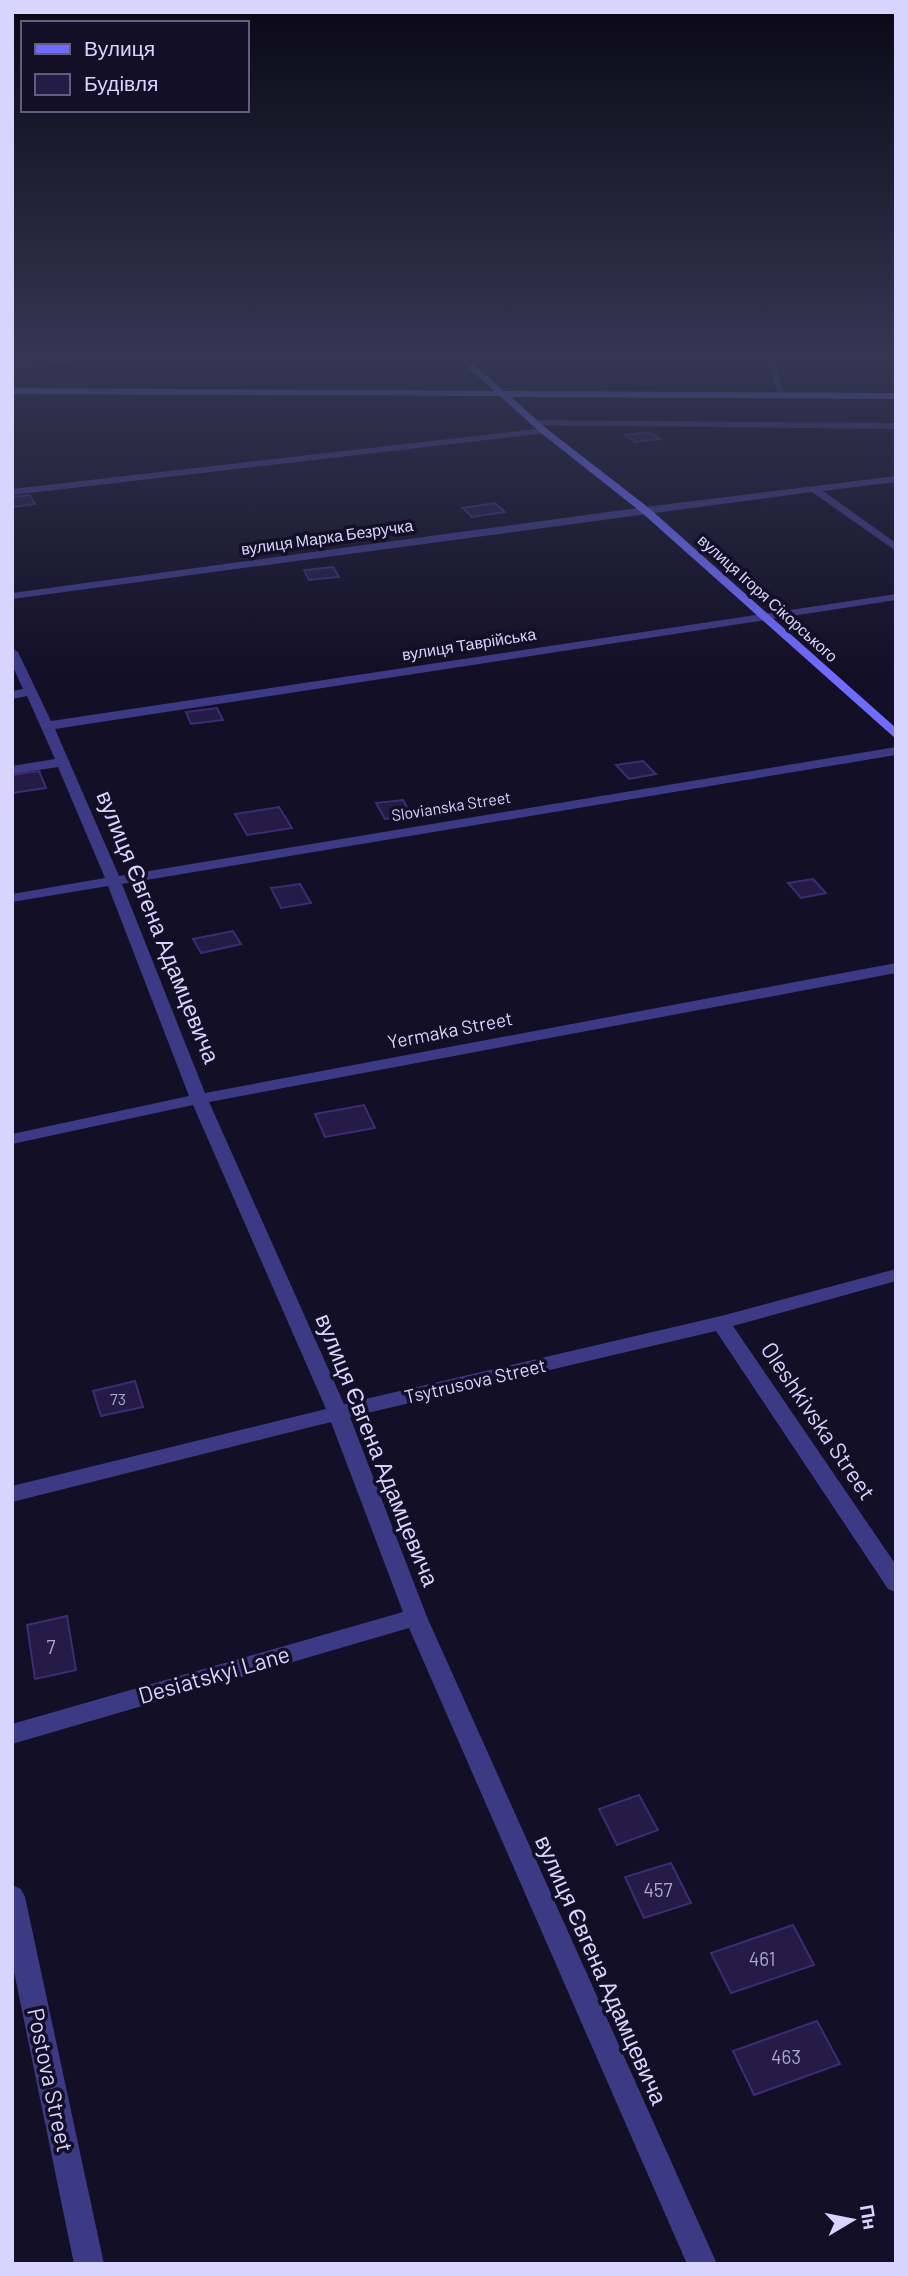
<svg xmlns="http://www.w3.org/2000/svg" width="908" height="2276" viewBox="0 0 908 2276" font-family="Barlow,sans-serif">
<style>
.building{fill:#241b47;stroke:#3b2d73;stroke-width:2}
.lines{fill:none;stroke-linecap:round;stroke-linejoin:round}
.street{fill:#3d3a85;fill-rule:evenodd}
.secondary{fill:#6f6bff;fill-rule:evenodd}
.labels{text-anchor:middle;stroke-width:7;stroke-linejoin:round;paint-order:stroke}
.far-street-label{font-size:16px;fill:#d9d4ff;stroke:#130f26}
.number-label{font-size:16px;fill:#aca6d1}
.street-label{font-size:19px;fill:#d9d4ff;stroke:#130f26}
.near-number-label{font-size:19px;fill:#aca6d1}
.near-street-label{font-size:23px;fill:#d9d4ff;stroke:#130f26}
</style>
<rect width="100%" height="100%" fill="#130f26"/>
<g class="building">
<polygon points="649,432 660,439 636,442 625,435"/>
<polygon points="30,495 35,504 12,507 12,497"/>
<polygon points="495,503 505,512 472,517 463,508"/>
<polygon points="333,567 339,577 309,580 304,570"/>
<polygon points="217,708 223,720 191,724 186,712"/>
<polygon points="643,761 656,774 629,779 616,765"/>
<polygon points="39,771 46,788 12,793 12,775"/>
<polygon points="403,800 412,816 385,819 376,803"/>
<polygon points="279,807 292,828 247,835 235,814"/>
<polygon points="813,879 826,893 801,898 788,883"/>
<polygon points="300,884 311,903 281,908 271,888"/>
<polygon points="233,931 241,944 201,953 193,939"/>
<polygon points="364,1105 375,1128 325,1137 315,1114"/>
<polygon points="135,1381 143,1407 101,1416 93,1391"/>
<polygon points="67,1616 76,1670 35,1679 27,1625"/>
<polygon points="639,1795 658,1830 617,1845 599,1809"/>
<polygon points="671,1863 691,1903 644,1918 625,1877"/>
<polygon points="793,1925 814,1965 731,1993 711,1953"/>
<polygon points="817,2021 840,2064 754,2095 733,2051"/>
</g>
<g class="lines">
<g class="street">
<polygon points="122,353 151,353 12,369 12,363"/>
<polygon points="764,353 772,353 786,397 778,395"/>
<polygon points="534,420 896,423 896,429 531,425 529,423"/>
<polygon points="544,428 549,431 547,433 12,495 12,489"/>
<polygon points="896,476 896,482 823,491 896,543 896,551 812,492 12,599 12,593 645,507"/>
<polygon points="896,594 896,600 55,729 119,876 896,747 896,755 122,884 205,1093 896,963 896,973 209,1102 344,1404 721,1316 896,1269 896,1281 733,1326 896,1565 896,1592 888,1589 716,1331 350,1417 427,1617 717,2264 687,2264 409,1628 12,1744 12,1724 403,1612 331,1422 12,1502 12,1486 326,1409 193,1105 12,1144 12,1134 189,1096 108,886 12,902 12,894 105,878 58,767 12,774 12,766 55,759 27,696 12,699 12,691 23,689 12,665 12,648 18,652 51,721"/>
<polygon points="12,1885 21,1889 25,1897 104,2264 74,2264 12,1962"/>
</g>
<polygon class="secondary" points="452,353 461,353 504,391 896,393 896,399 511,397 547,429 649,508 896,728 896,739 641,512 541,433 500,396 12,394 12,388 494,391"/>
</g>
<linearGradient id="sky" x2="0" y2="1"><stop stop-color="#0a0815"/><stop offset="0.53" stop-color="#333752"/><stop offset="1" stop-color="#333752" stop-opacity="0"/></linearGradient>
<rect width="908" height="671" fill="url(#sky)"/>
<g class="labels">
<g class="far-street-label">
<text transform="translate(327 537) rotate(-8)" y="6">вулиця Марка Безручка</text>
<text transform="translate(768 598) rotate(42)" y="6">вулиця Ігоря Сікорського</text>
<text transform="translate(469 644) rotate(-9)" y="6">вулиця Таврійська</text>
<text transform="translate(451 806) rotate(-9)" y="6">Slovianska Street</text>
</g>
<g class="number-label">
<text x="118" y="1405">73</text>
</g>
<g class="street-label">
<text transform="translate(450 1030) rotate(-11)" y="7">Yermaka Street</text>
<text transform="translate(475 1381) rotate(-13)" y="7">Tsytrusova Street</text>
</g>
<g class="near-number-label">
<text x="51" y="1654">7</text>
<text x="658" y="1897">457</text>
<text x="762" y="1966">461</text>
<text x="786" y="2064">463</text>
</g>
<g class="near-street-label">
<text transform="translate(158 927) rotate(68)" y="8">вулиця Євгена Адамцевича</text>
<text transform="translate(818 1421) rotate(56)" y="8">Oleshkivska Street</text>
<text transform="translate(377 1450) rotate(68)" y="8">вулиця Євгена Адамцевича</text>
<text transform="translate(214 1675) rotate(-16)" y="8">Desiatskyi Lane</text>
<text transform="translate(601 1970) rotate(66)" y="8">вулиця Євгена Адамцевича</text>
<text transform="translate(50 2080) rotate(78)" y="8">Postova Street</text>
</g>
</g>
<rect width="908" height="2276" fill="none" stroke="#d9d4ff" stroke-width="28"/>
<rect x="21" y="21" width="228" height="91" fill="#130f26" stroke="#625e7d" stroke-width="2"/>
<rect x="35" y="44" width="35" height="10" fill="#6f6bff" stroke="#625e7d" stroke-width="2"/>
<text x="84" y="56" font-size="21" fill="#d9d4ff">Вулиця</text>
<rect x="35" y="74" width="35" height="21" fill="#241b47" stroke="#625e7d" stroke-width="2"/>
<text x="84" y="91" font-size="21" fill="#d9d4ff">Будівля</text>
<g transform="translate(852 2220) rotate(80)" stroke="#130f26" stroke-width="5" paint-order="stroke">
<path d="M0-5L12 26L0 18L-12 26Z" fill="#d9d4ff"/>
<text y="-10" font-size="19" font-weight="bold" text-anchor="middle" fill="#d9d4ff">Пн</text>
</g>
</svg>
